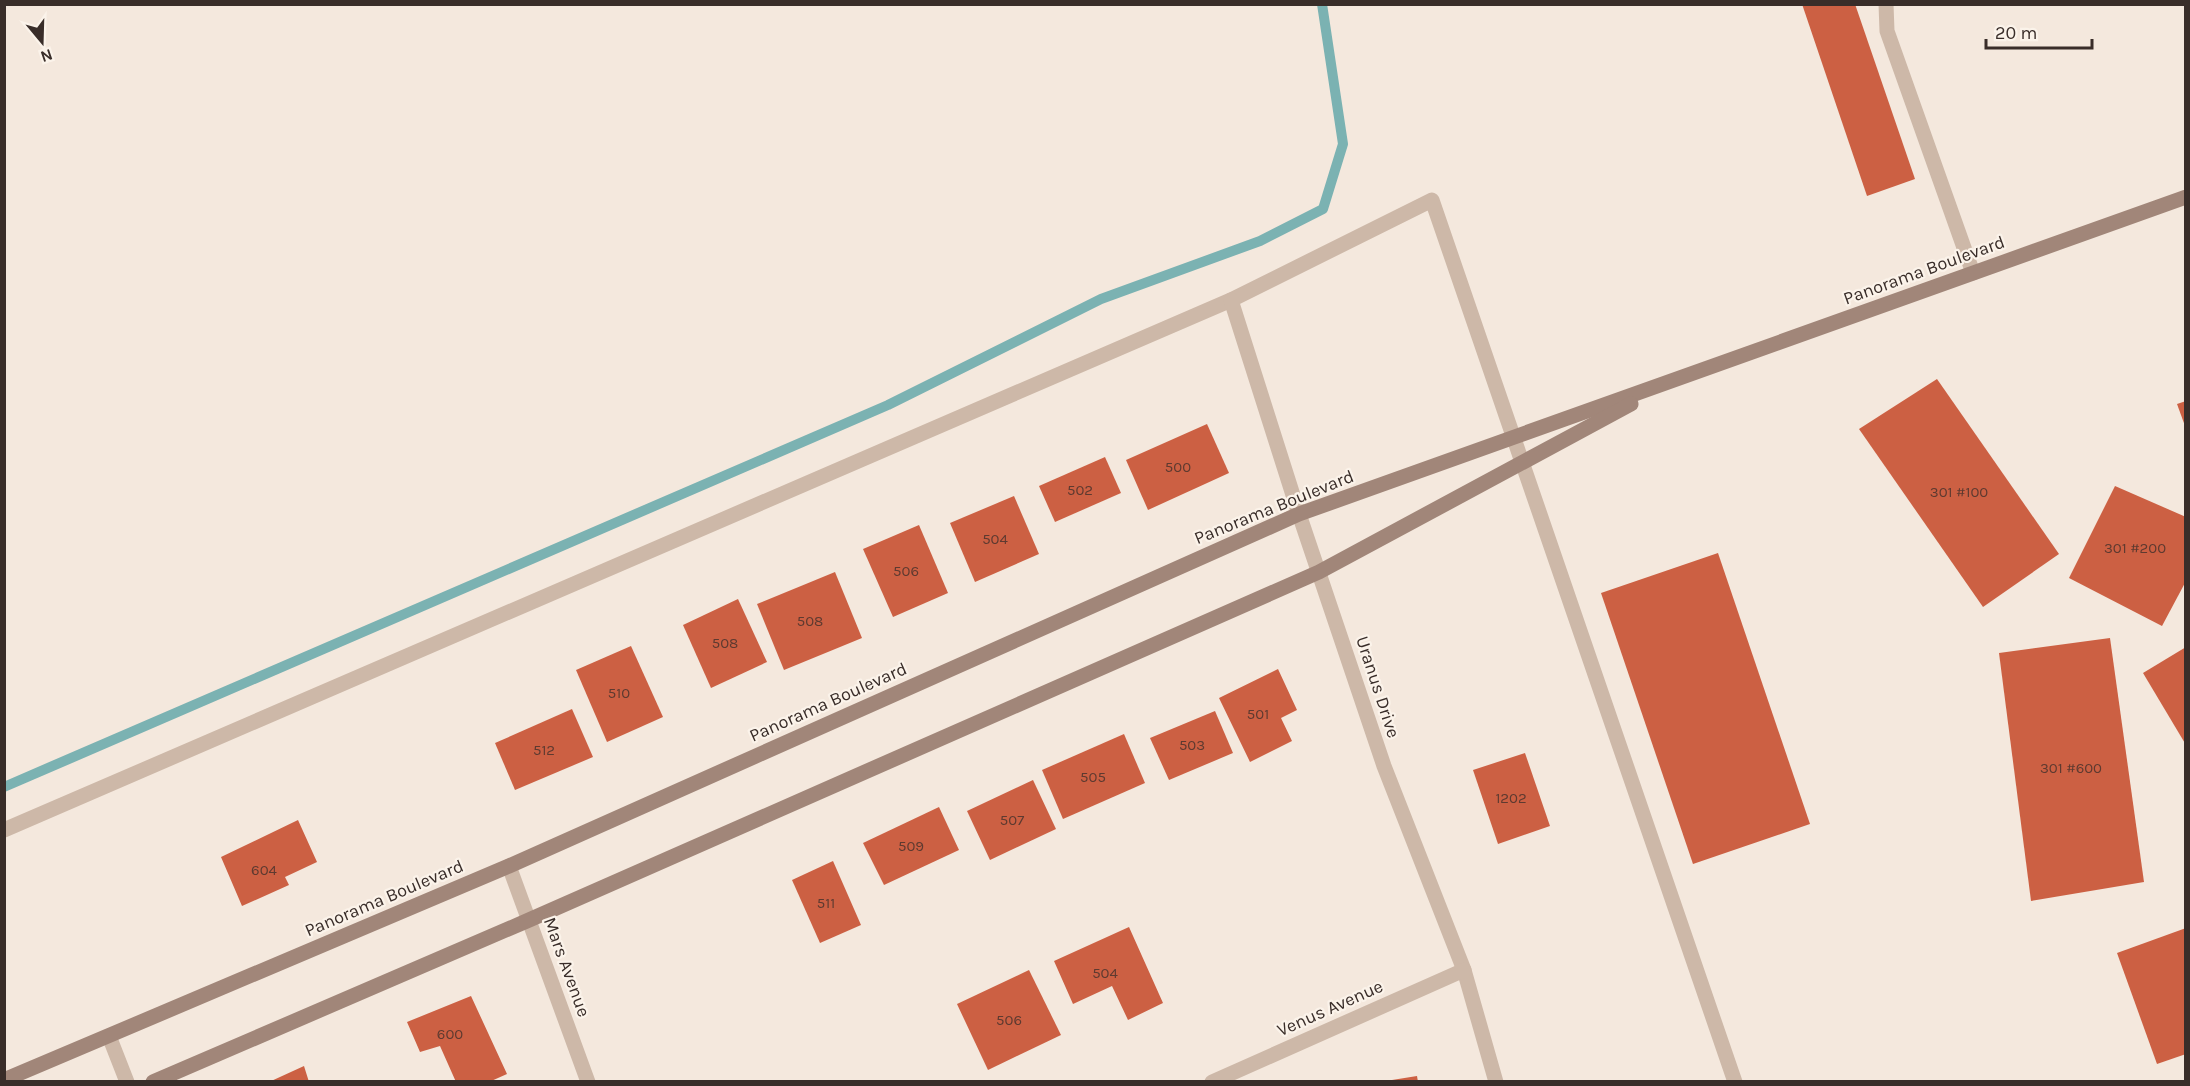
<svg xmlns="http://www.w3.org/2000/svg" width="2190" height="1086" viewBox="0 0 2190 1086" font-family="Karla,sans-serif">
<style>
.lines{fill:none;stroke-linecap:round;stroke-linejoin:round}
.stream{stroke:#7bb2b2;stroke-width:10}
.building{fill:#cc6043}
.service{stroke:#cdb8a8;stroke-width:15}
.minor{stroke:#cdb8a8;stroke-width:15}
.secondary{stroke:#a18679;stroke-width:15}
.labels{text-anchor:middle;stroke-width:4.5;stroke-linejoin:round;paint-order:stroke}
.number-label{font-size:15px;fill:#5e3a30}
.street-label{font-size:18px;fill:#392d29;stroke:#fbf3ea}
</style>
<rect width="100%" height="100%" fill="#f4e8dd"/>
<g class="lines">
<polyline class="stream" points="4,787 888,405 1101,299 1260,241 1323,209 1343,144 1322,4"/>
</g>
<g class="building">
<polygon points="1802,4 1855,4 1915,179 1867,196"/>
<polygon points="1937,379 2059,554 1983,607 1859,429"/>
<polygon points="2186,401 2186,426 2185,426 2177,404"/>
<polygon points="1207,424 1229,473 1148,510 1126,460"/>
<polygon points="1105,457 1121,493 1055,522 1039,486"/>
<polygon points="2115,486 2186,517 2186,581 2162,626 2069,578"/>
<polygon points="1014,496 1039,554 975,582 950,523"/>
<polygon points="919,525 948,593 893,617 863,549"/>
<polygon points="1718,553 1810,824 1693,864 1601,593"/>
<polygon points="835,572 862,638 784,670 757,604"/>
<polygon points="738,599 767,662 711,688 683,625"/>
<polygon points="2110,638 2144,882 2031,901 1999,653"/>
<polygon points="631,646 663,717 607,742 576,670"/>
<polygon points="2186,647 2186,745 2143,673"/>
<polygon points="1278,669 1297,710 1281,718 1292,741 1250,762 1219,698"/>
<polygon points="572,709 593,757 515,790 495,743"/>
<polygon points="1215,711 1233,753 1169,780 1150,738"/>
<polygon points="1124,734 1145,783 1063,819 1042,770"/>
<polygon points="1525,753 1550,826 1498,844 1473,770"/>
<polygon points="1033,780 1056,829 990,860 967,811"/>
<polygon points="939,807 959,850 884,885 863,843"/>
<polygon points="298,820 317,862 285,877 289,885 242,906 221,857"/>
<polygon points="833,861 861,925 820,943 792,880"/>
<polygon points="1129,927 1163,1003 1128,1020 1112,986 1073,1004 1054,961"/>
<polygon points="2186,928 2186,1054 2157,1064 2117,953"/>
<polygon points="1029,970 1061,1035 988,1070 957,1004"/>
<polygon points="471,996 507,1074 489,1082 456,1082 440,1046 420,1052 407,1022"/>
<polygon points="304,1066 309,1082 269,1082"/>
<polygon points="1417,1076 1418,1082 1392,1082 1392,1080"/>
</g>
<g class="lines">
<g class="service">
<polyline points="1886,4 1887,31 1973,273"/>
<polyline points="4,830 1231,300 1432,200 1735,1082"/>
</g>
<g class="minor">
<polyline points="1231,300 1299,514 1384,766 1464,970 1496,1082"/>
<polyline points="509,866 588,1082"/>
<polyline points="109,1036 127,1082"/>
<polyline points="1212,1082 1464,970"/>
</g>
<g class="secondary">
<polyline points="4,1080 509,866 1299,514 2186,197"/>
<polyline points="153,1082 529,920 1319,572 1631,404"/>
</g>
</g>
<g class="labels">
<g class="number-label">
<text x="1178" y="472">500</text>
<text x="1080" y="495">502</text>
<text x="1959" y="497">301 #100</text>
<text x="995" y="544">504</text>
<text x="2135" y="553">301 #200</text>
<text x="906" y="576">506</text>
<text x="810" y="626">508</text>
<text x="725" y="648">508</text>
<text x="619" y="698">510</text>
<text x="1258" y="719">501</text>
<text x="1192" y="750">503</text>
<text x="544" y="755">512</text>
<text x="2071" y="773">301 #600</text>
<text x="1093" y="782">505</text>
<text x="1511" y="803">1202</text>
<text x="1012" y="825">507</text>
<text x="911" y="851">509</text>
<text x="264" y="875">604</text>
<text x="826" y="908">511</text>
<text x="1105" y="978">504</text>
<text x="1009" y="1025">506</text>
<text x="450" y="1039">600</text>
</g>
<g class="street-label">
<text transform="translate(1924 270) rotate(-20)" y="6">Panorama Boulevard</text>
<text transform="translate(1274 507) rotate(-22)" y="6">Panorama Boulevard</text>
<text transform="translate(1378 687) rotate(72)" y="6">Uranus Drive</text>
<text transform="translate(828 702) rotate(-24)" y="6">Panorama Boulevard</text>
<text transform="translate(384 898) rotate(-23)" y="6">Panorama Boulevard</text>
<text transform="translate(567 967) rotate(70)" y="6">Mars Avenue</text>
<text transform="translate(1330 1008) rotate(-24)" y="6">Venus Avenue</text>
</g>
</g>
<rect width="2190" height="1086" fill="none" stroke="#392d29" stroke-width="12"/>
<g transform="translate(42 42) rotate(161)" stroke="#fbf3ea" stroke-width="4.5" paint-order="stroke">
<path d="M0-4.5L10 22L0 15L-10 22Z" fill="#392d29"/>
<text y="-9" font-size="16" font-weight="bold" text-anchor="middle" fill="#392d29">N</text>
</g>
<path d="M1986 39v9h106v-9" fill="none" stroke="#392d29" stroke-width="3"/>
<text x="1995" y="39" font-size="18" fill="#392d29" stroke="#fbf3ea" stroke-width="4.5" paint-order="stroke">20 m</text>
</svg>
